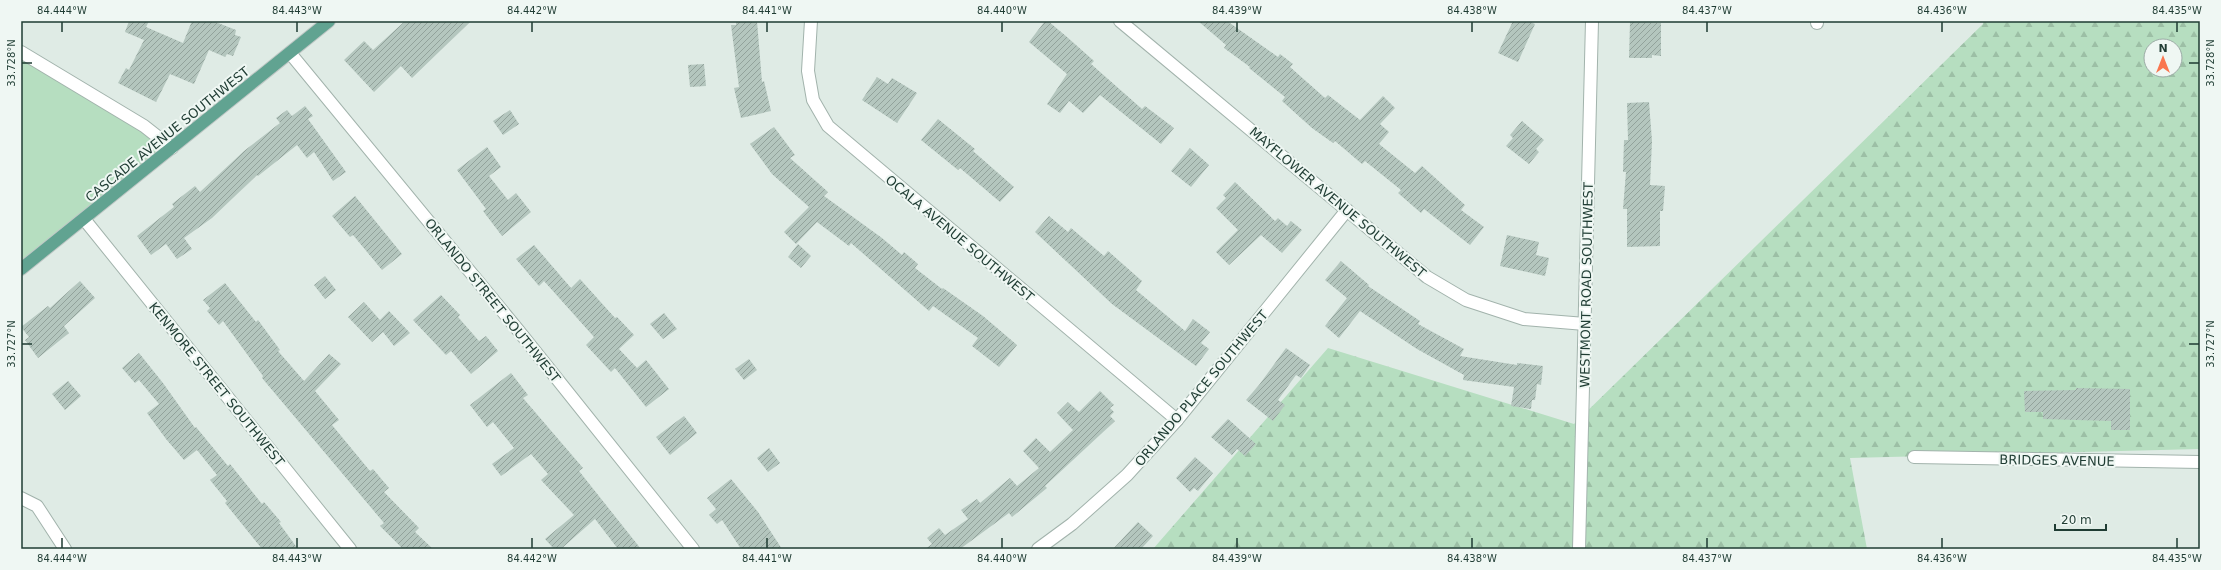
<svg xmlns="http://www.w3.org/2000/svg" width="2221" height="570" viewBox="0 0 2221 570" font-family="'DejaVu Sans',sans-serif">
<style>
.forest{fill:url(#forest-firs);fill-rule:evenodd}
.park{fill:#b6dec0}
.building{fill:url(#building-hatch)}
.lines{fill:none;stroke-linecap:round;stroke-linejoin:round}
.minor-casing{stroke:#a2b3ac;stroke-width:14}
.major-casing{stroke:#c0c8c6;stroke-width:14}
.minor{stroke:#fff;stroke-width:12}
.major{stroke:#61a391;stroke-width:12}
.ticks{fill:none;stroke:#1f3c33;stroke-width:1.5}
.labels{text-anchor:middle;stroke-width:4;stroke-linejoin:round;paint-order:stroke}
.street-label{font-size:13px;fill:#1f3c33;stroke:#eff7f3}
.neatline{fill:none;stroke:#1f3c33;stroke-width:1.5}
.ticks-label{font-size:10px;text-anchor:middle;fill:#1f3c33}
</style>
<defs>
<pattern id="forest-firs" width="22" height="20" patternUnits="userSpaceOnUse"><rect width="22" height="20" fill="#b6dec0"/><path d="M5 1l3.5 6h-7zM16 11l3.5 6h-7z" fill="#9cbfa5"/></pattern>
<pattern id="building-hatch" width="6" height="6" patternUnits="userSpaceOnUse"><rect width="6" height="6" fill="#b4c6be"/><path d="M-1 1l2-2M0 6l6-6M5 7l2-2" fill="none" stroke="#92a29b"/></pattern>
</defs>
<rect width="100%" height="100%" fill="#dfebe5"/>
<path class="forest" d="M1983,21H2200V449L1850,458L1867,549H1153L1328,348L1574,424L1983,24ZM2151,46H2175V70H2151Z"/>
<polygon class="park" points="21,51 180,144 94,219 21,274"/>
<g class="building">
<polygon points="129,21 149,21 146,27 183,43 192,21 213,21 236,30 235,35 241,37 233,56 227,54 225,57 209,50 194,84 170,74 156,102 118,83 126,68 129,70 144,40 125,32"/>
<polygon points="405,21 471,21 412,78 401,66 374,92 344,60 364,41 373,50"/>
<polygon points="736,21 757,21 762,82 764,81 771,111 741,118 734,88 739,87 731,25 736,25"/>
<polygon points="1045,21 1048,21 1067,37 1094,61 1091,64 1142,109 1145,106 1174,128 1161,144 1100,95 1083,113 1069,101 1060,113 1047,104 1067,74 1029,42"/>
<polygon points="1198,21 1227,21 1278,57 1280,54 1293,64 1290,67 1325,98 1328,95 1360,120 1383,96 1395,108 1380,124 1389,132 1379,144 1415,173 1422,166 1465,205 1461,210 1484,227 1470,245 1424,209 1421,213 1398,193 1401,190 1365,161 1362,164 1335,141 1333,143 1312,128 1282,101 1285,97 1249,68 1250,67 1224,48 1226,45"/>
<polygon points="1513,21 1528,21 1535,24 1518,62 1498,53"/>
<polygon points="1630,22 1661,23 1661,56 1652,55 1652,58 1629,58"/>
<polygon points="704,64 706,86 690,87 688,65"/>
<polygon points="877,77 888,84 892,78 917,93 897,123 862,100"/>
<polygon points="1649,102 1652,141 1650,185 1665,186 1663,211 1660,211 1660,246 1627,247 1627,209 1623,209 1626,172 1623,172 1624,140 1628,140 1627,103"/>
<polygon points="305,106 313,116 308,119 346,172 333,181 314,152 307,158 297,145 258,176 257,175 212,218 184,238 192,249 177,259 166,244 151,255 137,236 174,207 172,204 195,186 200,192 244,151 280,123 276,118 287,110 292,116"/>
<polygon points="510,110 519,124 503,135 493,121"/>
<polygon points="938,119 975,149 973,151 1014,187 1000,202 960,168 958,170 921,140"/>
<polygon points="1522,121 1544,140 1536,149 1539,152 1529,164 1506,146 1513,138 1510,135"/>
<polygon points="774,127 795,155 790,158 828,192 824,196 882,238 902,255 904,252 918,264 915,268 942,289 943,288 983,316 1017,345 999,367 972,346 978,338 933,306 929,311 851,243 849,246 817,222 796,244 784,232 809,207 772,174 750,144"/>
<polygon points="487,147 501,167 489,176 508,200 516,193 531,212 502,236 483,211 486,209 457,170"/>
<polygon points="1190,148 1209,165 1191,187 1171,171"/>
<polygon points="1235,182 1275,221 1278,218 1287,226 1291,221 1302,230 1282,253 1261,235 1229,265 1216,252 1238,230 1216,208 1226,198 1223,195"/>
<polygon points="355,196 402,254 382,270 353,235 350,237 332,216"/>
<polygon points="1049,216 1068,232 1071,228 1104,256 1108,251 1142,281 1136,290 1185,331 1193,319 1210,332 1201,343 1209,349 1196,366 1112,304 1035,232"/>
<polygon points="1507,235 1539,242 1536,255 1549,258 1545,276 1500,266"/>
<polygon points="798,244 811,256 801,268 788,257"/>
<polygon points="534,245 571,288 580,279 615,318 617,317 634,335 619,349 637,368 646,360 669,389 646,407 615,368 611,372 586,345 594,337 544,281 539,286 516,259"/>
<polygon points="1341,261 1369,285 1368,286 1420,321 1418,324 1464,349 1460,356 1517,365 1517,363 1543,366 1541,385 1537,384 1535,400 1532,400 1531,409 1511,406 1514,387 1463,380 1464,375 1417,349 1360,311 1339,338 1325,326 1347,298 1325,280"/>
<polygon points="325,276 336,290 325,299 314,285"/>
<polygon points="80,281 95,298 64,326 69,333 38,358 25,340 29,337 21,327 48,306 50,308"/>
<polygon points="225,283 256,322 258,320 280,350 278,351 304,381 329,354 341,364 315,391 339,420 332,425 370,471 373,469 389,488 384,492 419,528 415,532 433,549 403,549 380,526 384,523 262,378 263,376 223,321 219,325 207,311 210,308 203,300"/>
<polygon points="441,295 460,315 458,317 479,341 486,336 498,351 471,374 451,351 446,355 413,320"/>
<polygon points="364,302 380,320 389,311 410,333 394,346 383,332 372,342 348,317"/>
<polygon points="664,313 677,329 663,339 650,324"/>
<polygon points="1286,348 1310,365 1301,378 1296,375 1278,400 1285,405 1273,421 1246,400 1259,385"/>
<polygon points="139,353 163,383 195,428 196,427 228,466 230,464 262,504 264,502 281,522 279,523 298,549 262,549 225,503 227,501 210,480 217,475 197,450 184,460 166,439 147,413 159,404 139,380 135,383 122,368"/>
<polygon points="749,359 757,370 744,380 735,369"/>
<polygon points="511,373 528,395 523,398 583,468 579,471 641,549 618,549 595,519 561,549 554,549 545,539 574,515 541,480 548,474 531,454 501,476 492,464 514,448 493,422 487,427 470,405"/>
<polygon points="68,381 81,396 65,410 52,394"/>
<polygon points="2076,388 2130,389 2130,430 2111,430 2111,421 2043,419 2043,412 2025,412 2024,391 2076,390"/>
<polygon points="1100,391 1114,405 1110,408 1114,412 1110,416 1115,421 1045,486 1047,488 1012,517 1009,513 960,549 925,549 932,544 927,538 939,528 945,535 968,519 961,510 977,499 980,503 1010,478 1017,486 1039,468 1023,451 1036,438 1050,452 1073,430 1057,413 1068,402 1079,412"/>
<polygon points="684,416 697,433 670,455 656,437"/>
<polygon points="1228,419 1256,444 1245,456 1237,449 1232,455 1211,437"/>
<polygon points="769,448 780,463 768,472 757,458"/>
<polygon points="1195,457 1213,473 1198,491 1194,488 1190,492 1176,478"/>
<polygon points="731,479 758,512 782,549 741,549 722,520 717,524 709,515 716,509 707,498"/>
<polygon points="1138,522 1153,536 1141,549 1113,549"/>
</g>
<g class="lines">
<g class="minor-casing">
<g id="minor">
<polyline points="811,21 808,71 813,100 828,126 1177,420"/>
<polyline points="1120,21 1427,277 1466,300 1524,319 1585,324"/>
<polyline points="1817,23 1817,21"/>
<polyline points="21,52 144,126 172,148"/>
<polyline points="290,53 518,330 693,549"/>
<polyline points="84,219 350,549"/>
<polyline points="1914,457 2200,462"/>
<polyline points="21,498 37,506 65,549"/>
<polyline points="1038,549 1072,524 1127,475 1177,420 1347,210"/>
<polyline points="1579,549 1592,21"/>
</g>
</g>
<g class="major-casing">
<polyline id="major" points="21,269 329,21"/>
</g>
<use href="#minor" class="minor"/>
<use href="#major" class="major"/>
</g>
<path class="ticks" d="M62,22V32M297,22V32M532,22V32M767,22V32M1002,22V32M1237,22V32M1472,22V32M1707,22V32M1942,22V32M2177,22V32M22,63H32M2189,63H2199M22,344H32M2189,344H2199M62,538V548M297,538V548M532,538V548M767,538V548M1002,538V548M1237,538V548M1472,538V548M1707,538V548M1942,538V548M2177,538V548"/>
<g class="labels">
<g class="street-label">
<text transform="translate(167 134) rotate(-39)" y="5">CASCADE AVENUE SOUTHWEST</text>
<text transform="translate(1338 202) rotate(40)" y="5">MAYFLOWER AVENUE SOUTHWEST</text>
<text transform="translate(960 238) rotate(40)" y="5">OCALA AVENUE SOUTHWEST</text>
<text transform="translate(1586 285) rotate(-89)" y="5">WESTMONT ROAD SOUTHWEST</text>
<text transform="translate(493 300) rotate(51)" y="5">ORLANDO STREET SOUTHWEST</text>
<text transform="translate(217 384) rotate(51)" y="5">KENMORE STREET SOUTHWEST</text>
<text transform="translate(1201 388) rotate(-50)" y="5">ORLANDO PLACE SOUTHWEST</text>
<text transform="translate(2057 460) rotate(1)" y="5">BRIDGES AVENUE</text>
</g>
</g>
<rect width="2221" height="570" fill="none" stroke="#eff7f3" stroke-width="44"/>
<g transform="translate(2163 58)"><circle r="19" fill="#eff7f3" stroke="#9caca6"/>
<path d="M0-3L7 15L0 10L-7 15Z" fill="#f9764f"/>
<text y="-6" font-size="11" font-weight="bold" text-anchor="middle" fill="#1f3c33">N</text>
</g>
<path d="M2055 524v6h51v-6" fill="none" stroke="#1f3c33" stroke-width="2"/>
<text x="2061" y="524" font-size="12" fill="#1f3c33" stroke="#eff7f3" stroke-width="3" paint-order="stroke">20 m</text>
<rect x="22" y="22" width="2177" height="526" class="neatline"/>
<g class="ticks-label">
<text x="62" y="14">84.444°W</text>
<text x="297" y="14">84.443°W</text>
<text x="532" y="14">84.442°W</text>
<text x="767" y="14">84.441°W</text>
<text x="1002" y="14">84.440°W</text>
<text x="1237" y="14">84.439°W</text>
<text x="1472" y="14">84.438°W</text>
<text x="1707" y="14">84.437°W</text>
<text x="1942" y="14">84.436°W</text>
<text x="2177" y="14">84.435°W</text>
<text transform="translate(11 63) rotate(-90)" y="4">33.728°N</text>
<text transform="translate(2210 63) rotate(-90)" y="4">33.728°N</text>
<text transform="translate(11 344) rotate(-90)" y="4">33.727°N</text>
<text transform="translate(2210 344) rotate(-90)" y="4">33.727°N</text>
<text x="62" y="562">84.444°W</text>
<text x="297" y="562">84.443°W</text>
<text x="532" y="562">84.442°W</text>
<text x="767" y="562">84.441°W</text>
<text x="1002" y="562">84.440°W</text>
<text x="1237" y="562">84.439°W</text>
<text x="1472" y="562">84.438°W</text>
<text x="1707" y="562">84.437°W</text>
<text x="1942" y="562">84.436°W</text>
<text x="2177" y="562">84.435°W</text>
</g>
</svg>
